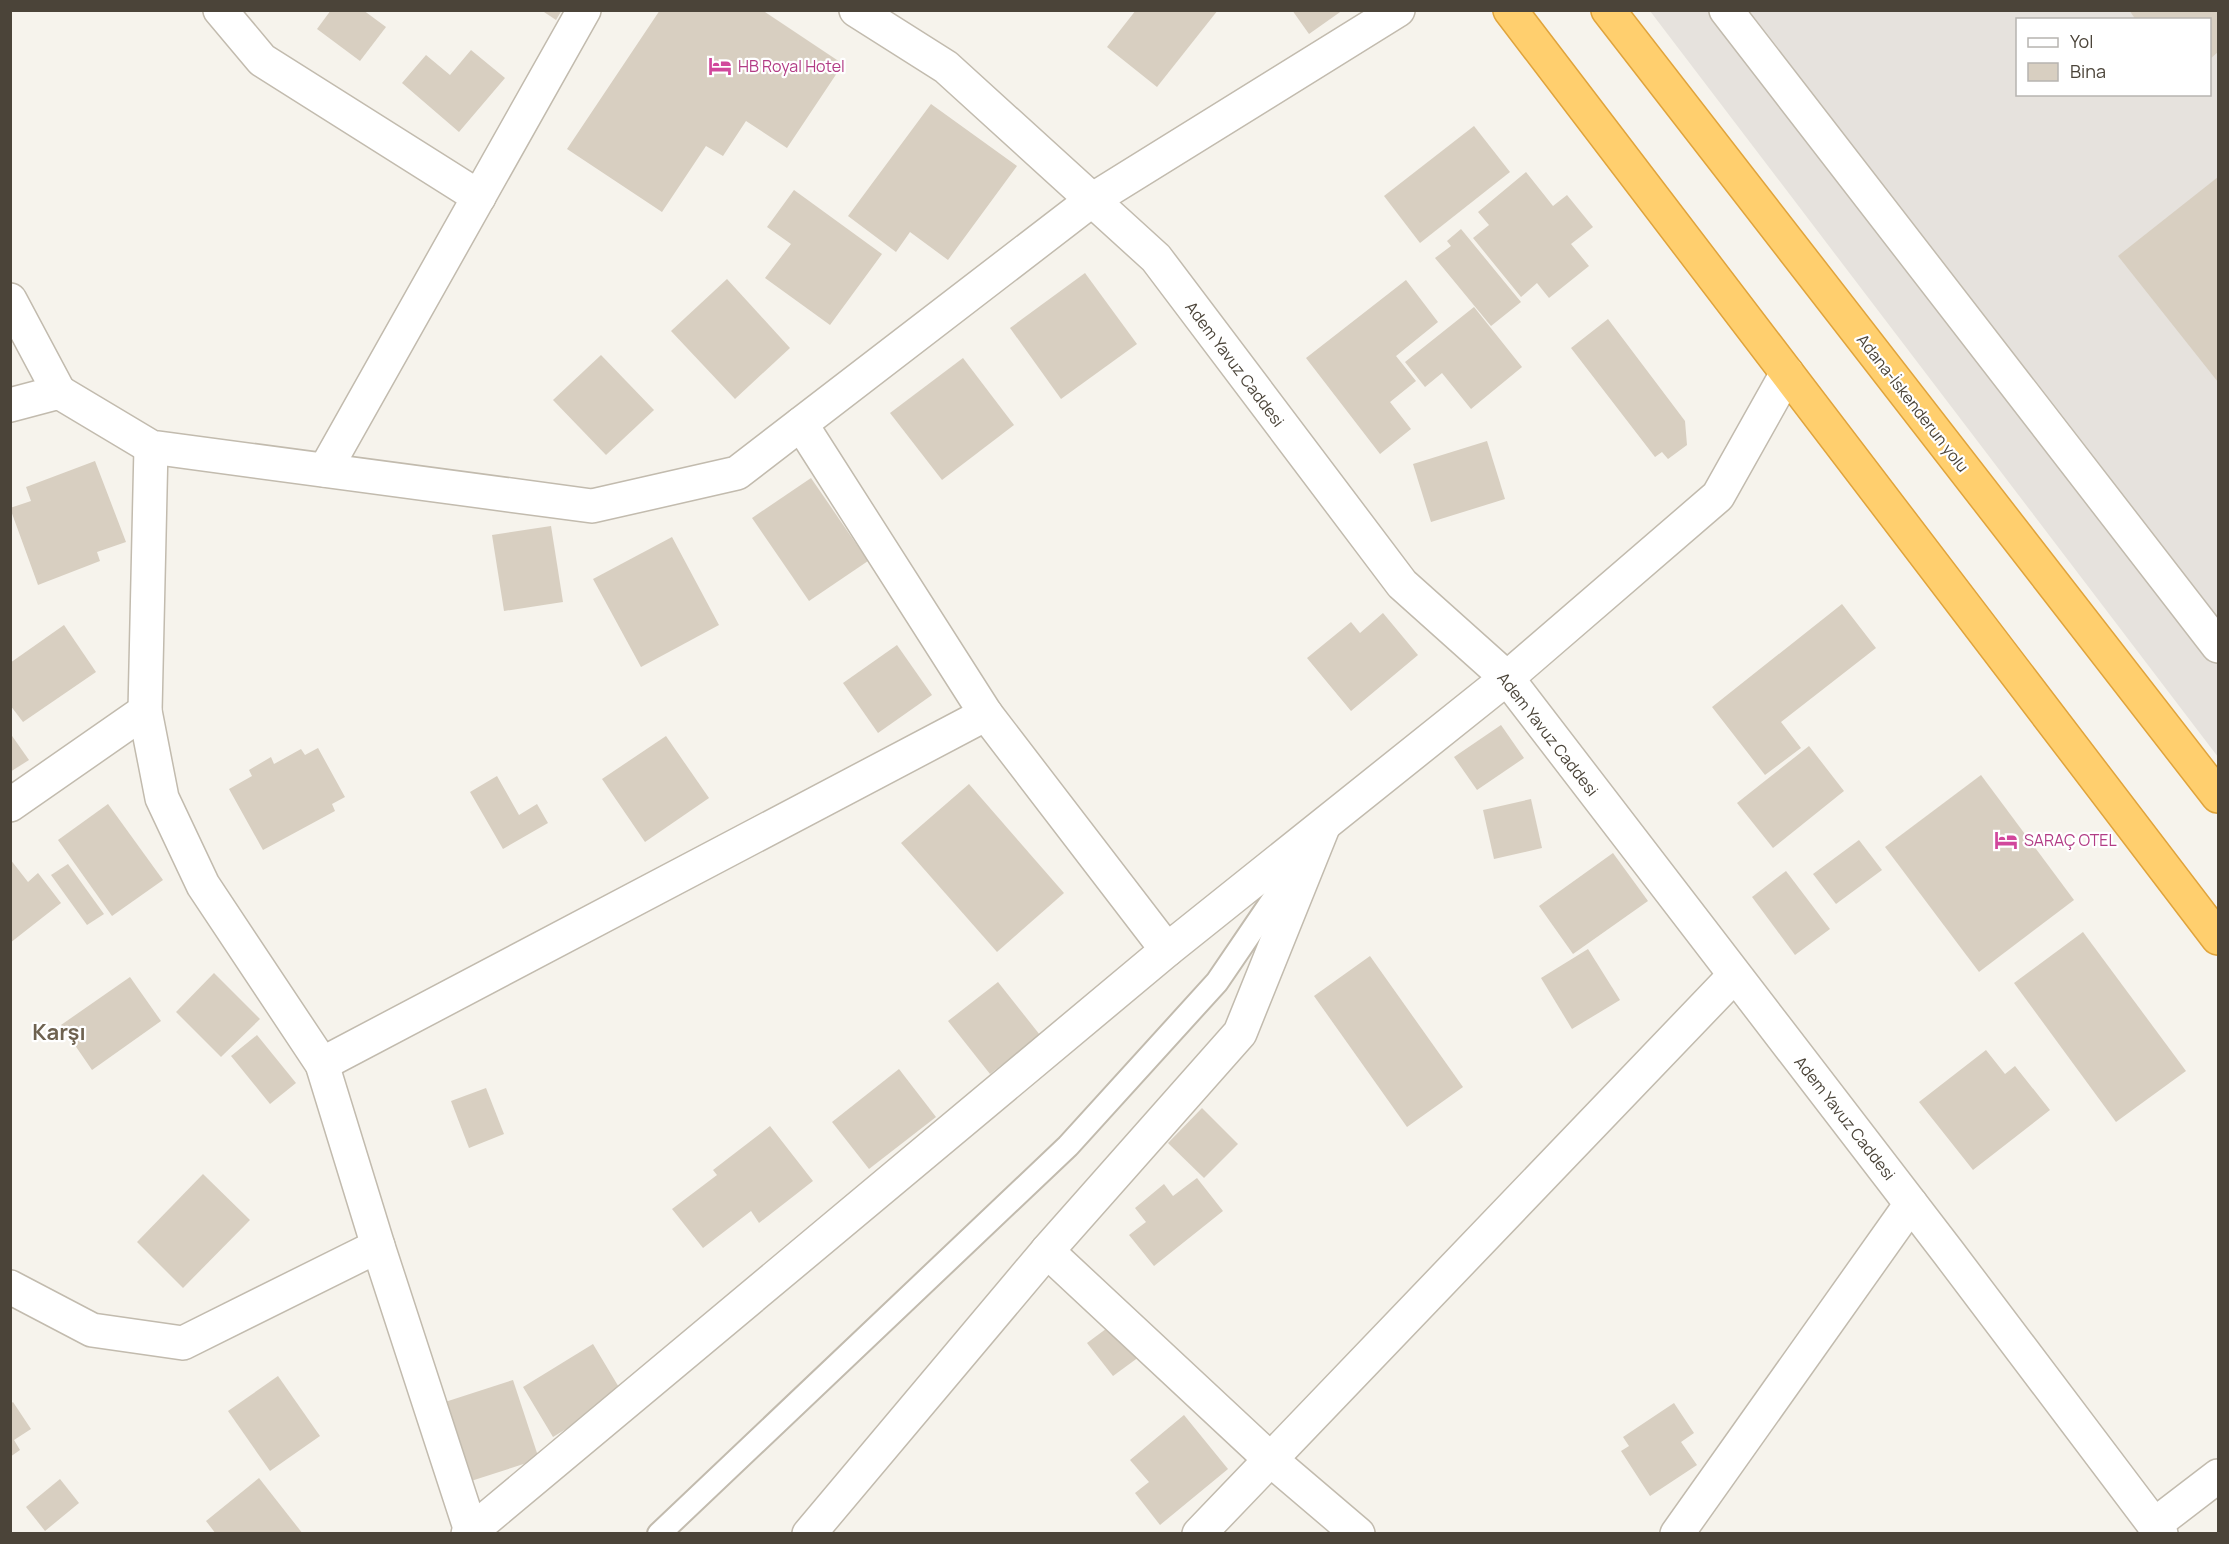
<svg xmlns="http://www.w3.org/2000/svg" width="2229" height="1544" viewBox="0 0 2229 1544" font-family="Manrope,sans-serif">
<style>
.industrial{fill:#e6e2dd;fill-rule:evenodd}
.building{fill:#d8cfc1}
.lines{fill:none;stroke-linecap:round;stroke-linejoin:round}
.lane-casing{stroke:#c2bbae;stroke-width:26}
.street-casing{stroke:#c2bbae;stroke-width:36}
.highway-casing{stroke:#e0a43c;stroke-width:36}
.lane{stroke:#fff;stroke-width:22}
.street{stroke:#fff;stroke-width:33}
.highway{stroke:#ffcf6e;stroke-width:33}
.labels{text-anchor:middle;stroke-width:4.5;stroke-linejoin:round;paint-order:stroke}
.hotel-label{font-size:16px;fill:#b23c85;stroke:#fff;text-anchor:start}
.street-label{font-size:16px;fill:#4b4439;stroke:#fff}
.district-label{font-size:22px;font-weight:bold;fill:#6e6250;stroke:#fff}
</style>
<rect width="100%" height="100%" fill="#f6f3ec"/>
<path class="industrial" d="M1650,11H2218V757ZM2018,20H2210V94H2018Z"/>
<g class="building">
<polygon points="331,10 363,10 386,27 360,61 317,29"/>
<polygon points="541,10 562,10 556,20"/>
<polygon points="660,10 762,10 843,64 787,148 746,121 723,156 706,146 662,212 567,149"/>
<polygon points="1136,10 1218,10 1157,87 1107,47"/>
<polygon points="1292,10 1343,10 1309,34"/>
<polygon points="2129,10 2218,10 2218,52 2210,59 2210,20 2136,20"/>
<polygon points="471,50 505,78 459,132 402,83 426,55 450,75"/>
<polygon points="931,104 1017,166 948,260 910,232 896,252 848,216"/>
<polygon points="1474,126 1510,172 1420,243 1384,196"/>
<polygon points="1526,172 1553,206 1567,195 1593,227 1571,244 1589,266 1549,298 1537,283 1521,297 1473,238 1489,225 1478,212"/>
<polygon points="2218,177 2218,382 2118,256"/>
<polygon points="794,190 882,254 830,325 765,278 791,244 767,227"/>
<polygon points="1461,229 1521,302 1491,326 1435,258 1451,246 1447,241"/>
<polygon points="1085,273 1137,344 1061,399 1010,328"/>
<polygon points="727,279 790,348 735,399 671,331"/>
<polygon points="1406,280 1438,322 1396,356 1416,381 1390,402 1411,429 1380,454 1306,358"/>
<polygon points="1474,307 1522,367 1471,409 1442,373 1425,387 1405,362"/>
<polygon points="1608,319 1685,421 1687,445 1668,459 1662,452 1655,457 1571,348"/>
<polygon points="601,355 654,410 606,455 553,400"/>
<polygon points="963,358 1014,425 942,480 890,413"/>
<polygon points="1487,441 1505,499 1431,522 1413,464"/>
<polygon points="95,461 126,542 97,552 100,561 38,585 10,508 31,501 26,487"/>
<polygon points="811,478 868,561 809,601 752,518"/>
<polygon points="551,526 563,602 504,611 492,535"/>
<polygon points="672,537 719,625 641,667 593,579"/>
<polygon points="1842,604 1876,648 1781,722 1801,748 1765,775 1712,707"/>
<polygon points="1383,613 1418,655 1351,711 1307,658 1351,622 1360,633"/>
<polygon points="64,625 96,672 23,722 10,705 10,663"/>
<polygon points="897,645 932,695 878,733 843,683"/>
<polygon points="1501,725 1524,758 1477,790 1454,757"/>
<polygon points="10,733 29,760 10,772"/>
<polygon points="666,736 709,798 645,842 602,779"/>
<polygon points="1809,746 1844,791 1773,848 1737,803"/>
<polygon points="318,748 345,797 332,804 335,811 263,850 229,789 252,776 249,770 271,757 274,764 301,749 305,755"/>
<polygon points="1981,775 2074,900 1979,972 1885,847"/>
<polygon points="497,776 519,815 537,804 548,823 503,849 470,792"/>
<polygon points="969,784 1064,893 997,952 901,843"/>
<polygon points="1531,799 1542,848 1494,859 1483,810"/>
<polygon points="108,804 163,880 112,916 58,840"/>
<polygon points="1859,840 1882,870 1836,904 1813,874"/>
<polygon points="1613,853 1648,901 1573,954 1539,906"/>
<polygon points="10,859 28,882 38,873 61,903 10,943"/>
<polygon points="68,864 104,914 87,925 51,875"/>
<polygon points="1786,871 1830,929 1795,955 1752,897"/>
<polygon points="2083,932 2186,1071 2116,1122 2014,983"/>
<polygon points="1588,949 1620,1000 1572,1029 1541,978"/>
<polygon points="1370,956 1463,1087 1407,1127 1314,996"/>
<polygon points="214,973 260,1019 221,1057 176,1012"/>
<polygon points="130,977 161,1021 92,1070 61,1025"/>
<polygon points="998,982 1040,1035 990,1074 948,1021"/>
<polygon points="257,1035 296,1083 270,1104 231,1056"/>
<polygon points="1986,1050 2005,1074 2015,1066 2050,1110 1973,1170 1919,1102"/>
<polygon points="899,1069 936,1117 869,1169 832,1122"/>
<polygon points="486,1088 504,1134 469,1148 451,1101"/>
<polygon points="1202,1108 1238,1144 1204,1178 1168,1143"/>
<polygon points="770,1126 813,1181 759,1223 751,1211 703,1248 672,1209 717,1175 713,1170"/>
<polygon points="203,1174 250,1220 183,1288 137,1242"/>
<polygon points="1197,1178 1223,1211 1154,1266 1129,1235 1146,1222 1135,1208 1164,1184 1173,1196"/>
<polygon points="1118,1320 1143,1354 1113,1376 1087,1343"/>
<polygon points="593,1344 623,1394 553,1437 523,1387"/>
<polygon points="278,1376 320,1436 270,1471 228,1411"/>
<polygon points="513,1380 539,1459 471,1481 445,1402"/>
<polygon points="13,1402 31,1429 14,1440 20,1450 10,1457 10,1404"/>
<polygon points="1674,1403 1694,1433 1681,1442 1697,1465 1650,1496 1621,1451 1629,1446 1623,1437"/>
<polygon points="1184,1415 1228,1469 1160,1525 1135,1493 1149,1482 1130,1460"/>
<polygon points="259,1478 303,1534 216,1534 206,1521"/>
<polygon points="60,1479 79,1503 45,1531 26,1507"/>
</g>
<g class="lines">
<g class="lane-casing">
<polyline id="lane" points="659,1534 1068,1146 1217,982 1298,863"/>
</g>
<g class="street-casing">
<g id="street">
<polyline points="220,10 262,60 479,197"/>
<polyline points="856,10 946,67 1156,258 1402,584 1507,678 1948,1252 2161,1534"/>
<polyline points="1726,10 2218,646"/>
<polyline points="10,300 59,392"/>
<polyline points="10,405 59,392 151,447 592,506 737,473 1092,200 1398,10"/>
<polyline points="801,424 986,714 1167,950"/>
<polyline points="151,447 145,711 162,798 203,885 322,1064 378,1246 471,1531"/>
<polyline points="325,470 584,10"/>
<polyline points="10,805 145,711"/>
<polyline points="322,1064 986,714"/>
<polyline points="1047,1251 1270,1459 1358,1534"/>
<polyline points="10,1287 92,1330 183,1343 378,1246"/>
<polyline points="2154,1525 2218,1476"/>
<polyline points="468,1534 1167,950 1507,678 1718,496 1787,373"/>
<polyline points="809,1534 1047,1251 1240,1033 1323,827"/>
<polyline points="1199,1534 1734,976"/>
<polyline points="1677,1534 1911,1204"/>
</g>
</g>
<g class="highway-casing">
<g id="highway">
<polyline points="1510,10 2218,938"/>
<polyline points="1608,10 2218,796"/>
</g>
</g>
<use href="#lane" class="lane"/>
<use href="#street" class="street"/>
<use href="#highway" class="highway"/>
</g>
<defs>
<g id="hotel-bare" transform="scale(1.8)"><path d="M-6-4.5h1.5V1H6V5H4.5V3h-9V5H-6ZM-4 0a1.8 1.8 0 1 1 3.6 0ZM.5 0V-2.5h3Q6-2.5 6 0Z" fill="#d1479c" stroke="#fff" stroke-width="2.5" paint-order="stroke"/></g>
</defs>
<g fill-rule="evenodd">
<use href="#hotel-bare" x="720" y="66"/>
<use href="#hotel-bare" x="2006" y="840"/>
</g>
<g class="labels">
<g class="hotel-label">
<text x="738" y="72">HB Royal Hotel</text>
<text x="2024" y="846">SARAÇ OTEL</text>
</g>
<g class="street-label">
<text transform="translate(1235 364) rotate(53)" y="6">Adem Yavuz Caddesi</text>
<text transform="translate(1913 403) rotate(52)" y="6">Adana-İskenderun yolu</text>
<text transform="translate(1548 734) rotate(52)" y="6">Adem Yavuz Caddesi</text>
<text transform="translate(1845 1118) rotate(52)" y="6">Adem Yavuz Caddesi</text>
</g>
<g class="district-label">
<text x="59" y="1040">Karşı</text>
</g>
</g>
<rect width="2229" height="1544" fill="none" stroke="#4b4439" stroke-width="24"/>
<rect x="2016" y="18" width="195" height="78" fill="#ffffff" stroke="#b7b4b0" stroke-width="1.5"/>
<rect x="2028" y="38" width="30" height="9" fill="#ffffff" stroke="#b7b4b0" stroke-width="1.5"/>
<text x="2070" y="48" font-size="18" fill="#4b4439">Yol</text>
<rect x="2028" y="63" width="30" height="18" fill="#d8cfc1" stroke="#b7b4b0" stroke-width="1.5"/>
<text x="2070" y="78" font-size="18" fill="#4b4439">Bina</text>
</svg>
